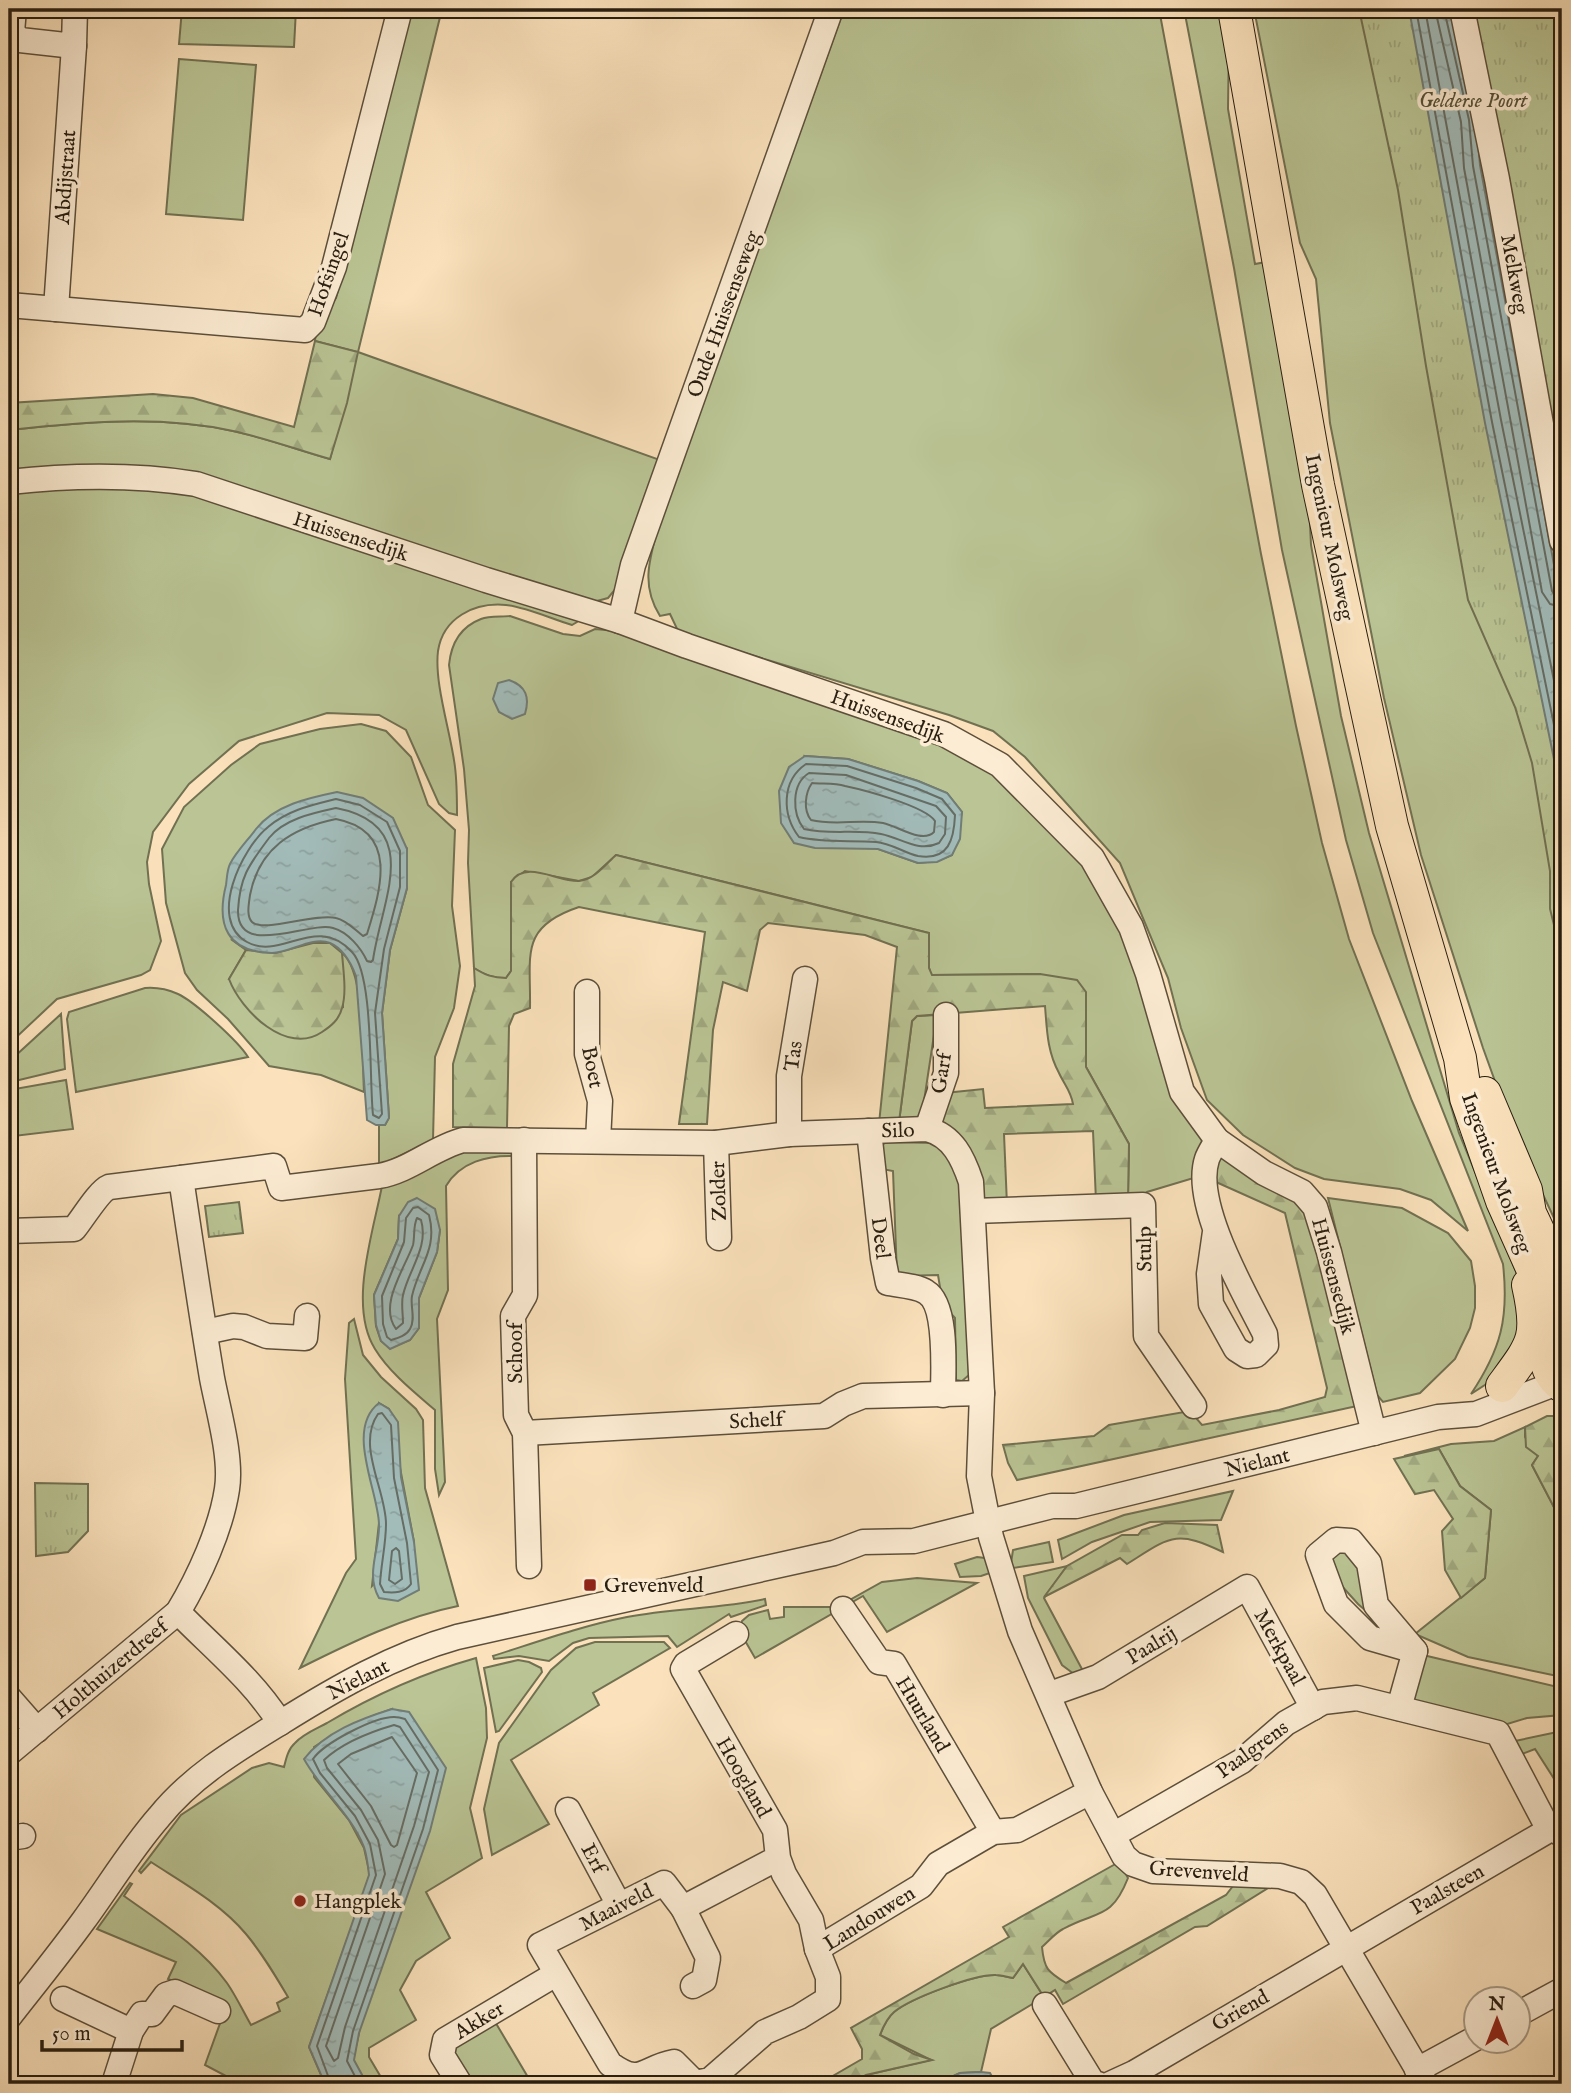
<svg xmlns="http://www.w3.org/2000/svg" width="1571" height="2093" viewBox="0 0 1571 2093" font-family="'IM FELL English',serif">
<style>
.grass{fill:#bac494;stroke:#717152;stroke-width:2;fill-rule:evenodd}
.forest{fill:url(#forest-firs);stroke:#717152;stroke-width:2}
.park{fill:url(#park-tufts);stroke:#717152;stroke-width:2}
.water{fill:url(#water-ripples);stroke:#717d76;stroke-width:2}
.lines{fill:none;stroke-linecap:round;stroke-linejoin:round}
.shore{stroke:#656d65;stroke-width:2}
.minor-casing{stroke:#5d4f3b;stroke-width:27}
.major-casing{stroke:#281e10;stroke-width:34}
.minor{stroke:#fcecd3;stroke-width:24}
.major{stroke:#fbe2bc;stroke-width:32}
.poi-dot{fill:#8f2418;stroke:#fcecd3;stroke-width:2.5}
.labels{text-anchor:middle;stroke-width:7;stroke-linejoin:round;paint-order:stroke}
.park-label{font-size:21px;font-style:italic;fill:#545038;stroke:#fcecd3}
.street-label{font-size:21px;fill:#281e10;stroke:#fcecd3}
.poi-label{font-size:21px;fill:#281e10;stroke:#fcecd3;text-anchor:start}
</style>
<defs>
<pattern id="forest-firs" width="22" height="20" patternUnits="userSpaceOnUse" patternTransform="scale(1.75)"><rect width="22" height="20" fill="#bac494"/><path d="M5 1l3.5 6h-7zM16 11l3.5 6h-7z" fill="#a0a87f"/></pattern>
<pattern id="park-tufts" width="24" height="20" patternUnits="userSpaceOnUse" patternTransform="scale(1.75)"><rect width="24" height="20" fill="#bac494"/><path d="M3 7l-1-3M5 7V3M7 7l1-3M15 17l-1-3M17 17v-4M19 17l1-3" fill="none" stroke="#a0a87f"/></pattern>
<pattern id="water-ripples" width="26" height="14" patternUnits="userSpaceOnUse" patternTransform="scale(1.75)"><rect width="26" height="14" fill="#a2bcba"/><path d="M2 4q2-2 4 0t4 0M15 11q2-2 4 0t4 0" fill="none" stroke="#8ca19f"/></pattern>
</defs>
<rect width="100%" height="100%" fill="#fbe2bc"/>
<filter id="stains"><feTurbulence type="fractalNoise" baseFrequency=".00286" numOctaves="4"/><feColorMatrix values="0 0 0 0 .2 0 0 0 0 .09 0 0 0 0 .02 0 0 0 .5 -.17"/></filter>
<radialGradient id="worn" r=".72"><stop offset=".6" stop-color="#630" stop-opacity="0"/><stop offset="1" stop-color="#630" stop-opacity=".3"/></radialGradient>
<g class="grass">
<polygon points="182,9 296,9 294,47 179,44"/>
<path d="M412,9H442L358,352L660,460L618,586L608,598L582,605L200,480L9,477V430C83,422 159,415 233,431C265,438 298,450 330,459L357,352L315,341L317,323L336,298Z"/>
<path d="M844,9H1159L1261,554L1296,726L1322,843L1349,939L1412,1101L1468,1231L1431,1200L1400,1189L1324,1179L1295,1168L1243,1135L1207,1100L1181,1028L1168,978L1120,863L1025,757L993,731L949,715L679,633L670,614L660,616C640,584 650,558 659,524Z"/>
<path d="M1184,9H1222L1229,40L1228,109L1255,264L1271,261L1307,464L1311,545L1341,716L1369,833L1459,1133L1524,1291L1527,1315L1497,1377L1471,1394C1501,1349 1509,1318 1503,1264L1373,933L1346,840L1282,550L1234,268Z"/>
<polygon points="1254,9 1409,9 1562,798 1562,1235 1513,1131 1483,1048 1421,855 1384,698 1330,423 1316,279 1300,243"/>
<polygon points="179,59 256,65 243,220 166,214"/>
<path d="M118,483L194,488L577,618V622L572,625C552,619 526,607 506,605C474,602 443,618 438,651C434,684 451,733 455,767C457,783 457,799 457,815L449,813L439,804L406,730L379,715L327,713L239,741L189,784L153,832L147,862L149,884L161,941L150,970L141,975L57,999L9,1044V491Z"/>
<path d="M510,616L563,634L580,636L595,629L616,631L984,758L1085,862L1112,905L1201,1134L1203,1149L1197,1177L1147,1192L1136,1201L1128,1198L1129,1144L1086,1067L1084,1035L1040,974L931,975L929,968V933L616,855L592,877L579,881L525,871L511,882V971L506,978C493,978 485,975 474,968L468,863L469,830L464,769L449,665C451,644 460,627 481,619C489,616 501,617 510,616ZM805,756L848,759L918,781L947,793L962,812L952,855L937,861L918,863L878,849Z"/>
<path d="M361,724L386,731L411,757L428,805L455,830L452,906L460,966L454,1008L435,1057L433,1140L379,1166V1125H385L389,1117L382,1013L390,950L407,888V849L232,940L246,950L229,979L343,1007L342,953C366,971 362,1061 364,1092L321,1075L269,1066L228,1019L197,990L185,973L166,903L162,849L184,807L231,765L260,744L320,729Z"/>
<path d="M145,988C157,987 167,989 178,994C195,1002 238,1041 248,1057L76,1092L67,1019L69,1012Z"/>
<polygon points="61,1014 65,1069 15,1081 13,1058"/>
<polygon points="937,1015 921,1121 899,1122 912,1021 917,1016"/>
<polygon points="66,1080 73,1129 14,1136 9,1130 9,1090"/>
<polygon points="886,1142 935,1143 956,1166 962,1193 969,1375 962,1381 956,1380 955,1318 943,1305 938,1275 897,1276 893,1171 882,1169 881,1146"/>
<path d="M455,1147L515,1148L514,1156C488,1155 460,1162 446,1186L448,1290L437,1319L445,1482L439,1495L435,1469V1410C414,1392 389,1372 375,1349C348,1306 373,1233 382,1186ZM399,1216L440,1230L437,1252L419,1298V1328L410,1340L390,1348L381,1341L376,1326L374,1295L398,1239Z"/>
<polygon points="1328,1198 1402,1208 1448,1233 1471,1261 1475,1286 1475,1308 1470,1328 1455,1359 1420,1393 1383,1402 1377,1395"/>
<path d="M354,1319L363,1355L381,1377L416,1409L423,1420L425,1488L458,1606C403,1617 350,1643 300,1668L346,1573L356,1559L345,1379L349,1323ZM379,1403L389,1409L414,1542L372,1586L379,1523Z"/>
<polygon points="1525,1427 1525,1437 1538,1456 1532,1465 1558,1515 1562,1516 1562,1677 1468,1657 1415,1634 1485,1578 1491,1510 1460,1486 1439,1449 1404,1456 1451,1444 1494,1441"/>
<polygon points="1233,1491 1221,1520 1150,1522 1092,1542 1062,1559 1058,1540 1124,1515"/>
<polygon points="1347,1541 1381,1624 1358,1604 1331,1574 1330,1542"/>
<polygon points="1049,1542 1053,1562 1013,1568 1011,1563 1013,1550"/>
<polygon points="977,1557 985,1558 993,1572 981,1576 960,1577 955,1564"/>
<polygon points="1067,1566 1044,1598 1083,1671 1074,1674 1062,1665 1028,1598 1024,1576"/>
<polygon points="917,1578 977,1583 887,1632 863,1596 755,1658 740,1632 742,1621 749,1615 768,1610 770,1619 784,1617 784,1607 837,1607 882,1582"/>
<path d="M765,1599L766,1605L731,1617L729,1614L677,1647L668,1636L589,1638L573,1643L549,1661L519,1656L494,1659L493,1656C537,1642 581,1626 627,1617C672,1608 719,1609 765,1599Z"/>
<polygon points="595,1642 664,1642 670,1648 593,1693 599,1705 511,1760 549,1824 492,1855 484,1809 499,1743 551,1670 576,1648"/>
<polygon points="1423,1655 1562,1688 1562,1715 1527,1718 1504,1725 1411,1700"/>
<path d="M476,1658L486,1708L487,1738L470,1808L482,1858L426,1892L450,1938L416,1961L400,1990L416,2020L369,2048V2057L385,2084H367L353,2060L359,2033L392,1709C364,1718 339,1730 314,1747V1777L349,1820L364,1848L370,1875L309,2047L325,2084H241L205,2065L227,2004L168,1979L176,1962L97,1929L130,1883L132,1884L124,1896C159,1921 201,1947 227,1983C236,1996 243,2011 251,2025L280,2011L277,2003L288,1997C275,1975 262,1953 246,1934C220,1903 183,1883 151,1862L141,1873L139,1871L181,1815L252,1768L269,1763L284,1767C286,1759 288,1749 295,1743C303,1734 316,1729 327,1723C374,1695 423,1673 476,1658Z"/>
<polygon points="518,1660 529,1662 541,1668 542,1672 499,1731 496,1732 484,1668"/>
<polygon points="1562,1731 1562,1783 1558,1785 1535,1749 1522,1754 1515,1741"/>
<path d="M1023,1964L1044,1997L991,2029L981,2072L960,2073L936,2084H850L866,2075L931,2060L880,2035C883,2027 887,2018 894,2012C911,1998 975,1974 996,1975C1002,1975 1007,1977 1013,1978Z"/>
<polygon points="494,2020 532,2084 489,2084 480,2078 463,2079 452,2062 457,2039"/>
</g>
<g class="forest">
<path d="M315,341L358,352L347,403L330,459C298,450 266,438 233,431C159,415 83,422 9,430V403L153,394L193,398L294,427Z"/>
<path d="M616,855L929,933V968L932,975L1040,974L1077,980L1086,992V1067L1129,1144L1128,1198L1096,1201L1093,1131L1004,1134L1007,1205L986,1204L937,1126L945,1093L983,1089L985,1108L1073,1104C1071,1091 1064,1084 1059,1073C1047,1051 1047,1030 1045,1006L917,1016L912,1021L899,1122L879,1124L897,947L865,935L768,923L760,930L747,991L723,982L713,1030L707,1124H679L705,932L579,907C519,927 531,955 530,1008L514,1014L509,1026L507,1128L453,1127V1064L475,986L474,968C485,975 493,978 506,978L511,971V882C526,859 557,882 579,881C594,880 606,864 616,855Z"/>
<path d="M313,943H330L342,953C343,969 347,992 342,1008C339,1020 331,1026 322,1032C287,1056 241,1011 229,979L246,950L275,953Z"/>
<polygon points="1222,1154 1305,1197 1357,1406 1017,1480 1008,1463 1003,1445 1094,1436 1109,1425 1190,1411 1202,1425 1279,1410 1325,1397 1327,1388 1285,1213 1216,1182 1214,1160"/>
<polygon points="1547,1416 1553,1416 1562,1424 1562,1516 1558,1515 1532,1465 1538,1456 1526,1447 1525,1427"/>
<polygon points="1439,1449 1460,1486 1491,1510 1485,1578 1461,1598 1445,1570 1442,1531 1453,1519 1434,1490 1415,1494 1394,1459"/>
<path d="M1165,1523L1217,1525L1223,1552C1175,1529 1170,1537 1127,1564L1120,1558L1044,1597L1067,1566L1122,1535H1138L1142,1530Z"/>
<path d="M1119,1862L1128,1878C1111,1921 1097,1910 1063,1929C1055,1933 1049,1941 1042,1947C1044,1969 1048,1972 1066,1983L1226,1895L1233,1886L1268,1888L1207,1926L1195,1927L1063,2004L1055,1990L1044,1997L1023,1964L1013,1978C1007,1977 1002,1975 996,1975C975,1974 911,1998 894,2012C887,2018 883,2027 880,2035L914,2054L932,2060L866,2075L850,2084H819L862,2059V2049L851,2028L1009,1937L1003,1927Z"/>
</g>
<g class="park">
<polygon points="1359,9 1562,9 1562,957 1550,909 1550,871 1532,763 1515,707 1468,600 1426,366 1398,190"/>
<polygon points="239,1202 243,1233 209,1237 205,1206"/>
<polygon points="35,1483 88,1484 88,1531 68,1552 36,1556"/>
</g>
<g class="water">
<polygon points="1409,9 1450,9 1476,119 1480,165 1562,608 1562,798 1485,423"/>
<path d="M509,680C526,686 530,697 525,714L512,719L499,712L493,699L498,683Z"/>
<polygon points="805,756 848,759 918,781 947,793 962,812 960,839 952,855 937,862 918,863 878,849 815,848 794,843 781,823 779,791 789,767"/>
<path d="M337,792L363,798L393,818L407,849V888L390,950L382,1013L389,1118L385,1125H376L367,1120L356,976C351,963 344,949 330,943C312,936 290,953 272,953C227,952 216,925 226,885C227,878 227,870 230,864C236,852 248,840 256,829C275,805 308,798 337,792Z"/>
<polygon points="417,1198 435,1209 440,1230 437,1252 419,1298 419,1328 410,1340 390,1349 381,1341 376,1325 374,1295 398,1239 399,1216 408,1202"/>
<path d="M379,1403L389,1409L398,1422L401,1477L414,1542L419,1590L398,1601L379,1598C365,1573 380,1550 379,1524C378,1490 345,1429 379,1403Z"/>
<path d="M392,1709L409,1712L446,1768L430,1831L359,2033L354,2060L367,2084H325L309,2047L369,1875C368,1866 367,1856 364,1847C351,1814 321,1790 304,1759C325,1732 360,1719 392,1709Z"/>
<polygon points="981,2072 990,2073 996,2084 936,2084 960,2073"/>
</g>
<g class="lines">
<g class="shore">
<polyline points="1416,9 1492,422 1562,764"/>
<polyline points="1425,9 1501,420 1562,720"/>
<polyline points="1435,9 1461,122 1464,168 1542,592 1550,604 1562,607"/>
<polyline points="1444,9 1469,120 1473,166 1552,591 1556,597 1562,598"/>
<path d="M806,764L847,766L916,788L942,799L955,815C954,839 949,861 918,856C904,853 891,843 876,842C850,840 824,843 799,837C782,815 781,781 806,764Z"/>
<path d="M809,773L846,775L936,806L946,817L945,834L939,843C918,853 902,838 881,834C856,829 830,835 804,829C792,814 791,784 809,773Z"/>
<path d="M812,783C823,784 835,783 845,786C864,790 925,806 935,821L934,832C922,844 898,826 883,823C859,819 834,826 811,820C803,810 805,793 812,783Z"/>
<path d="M336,799L360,805L387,822L400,851V887L384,949L375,1013L382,1114L379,1118L373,1115C369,1080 374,975 352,952C316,913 281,961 247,942C207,920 242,848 268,827C288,810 312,805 336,799Z"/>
<path d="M336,808C425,825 381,901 373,960L371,962L367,961C361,948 348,932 333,928C308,921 237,959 238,910C240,876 249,865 269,838C284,819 313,813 336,808Z"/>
<path d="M336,819C399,831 381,889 367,934L363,936C354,929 346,920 336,918C315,913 263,933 252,922C246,916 249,903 250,895C259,848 292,828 336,819Z"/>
<path d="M418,1207L429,1215C438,1249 419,1265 412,1296C410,1306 416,1319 410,1329C406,1336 398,1338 391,1340L387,1337L383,1324L382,1296L404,1242L406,1218L413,1208Z"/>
<path d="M417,1218L421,1220C429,1247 409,1269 403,1295C401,1303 403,1314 403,1323L396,1329C378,1305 405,1268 413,1245C415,1236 413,1226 417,1218Z"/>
<path d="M382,1413L391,1425L394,1478L407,1543L411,1584C405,1593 394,1593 384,1592L380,1584C381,1564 386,1544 386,1524C386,1490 356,1445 378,1414Z"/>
<polygon points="396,1548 399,1551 402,1579 395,1584 389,1580 392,1551"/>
<path d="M394,1725L400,1727L429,1772L414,1826L345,2027L338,2058L334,2061L326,2046L385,1874L378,1840L361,1810L327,1768L324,1760C342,1743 370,1732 394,1725Z"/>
<polygon points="392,1737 417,1773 397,1845 394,1847 391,1845 371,1806 338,1764 351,1754"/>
<path d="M331,2084L317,2046L376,1875L370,1844L355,1816L320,1773L313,1759C324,1743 374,1717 394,1717C397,1717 402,1718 405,1719L438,1770L423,1829L353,2031L347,2061L359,2084"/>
</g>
<g class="minor-casing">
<g id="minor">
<polyline points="14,9 12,32 20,40 74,46 75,9"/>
<polyline points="1462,9 1497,179 1562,541"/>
<polyline points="9,305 305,330 313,322 334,267 400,9"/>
<polyline points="56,309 74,46"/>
<path d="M9,482C72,475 133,474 196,484L486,580L620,621L687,646L944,734L1000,765L1092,858L1131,927L1148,974L1182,1092L1217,1140L1264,1173L1302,1192L1315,1207L1329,1252L1374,1433"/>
<polyline points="620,621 633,565 831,9"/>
<polyline points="587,992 587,1054 600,1101 598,1141"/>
<polyline points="927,1129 946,1073 946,1015"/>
<path d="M869,1131L883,1258L888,1283C899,1285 917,1286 926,1292C948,1305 943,1372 943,1395"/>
<polyline points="789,1134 789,1076 805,979"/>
<polyline points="524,1140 525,1295 513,1316 516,1415 525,1433 529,1566"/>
<polyline points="716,1143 719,1238"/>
<polyline points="973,1211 1143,1205 1146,1336 1194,1406"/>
<path d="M9,1231L74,1229C83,1218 99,1191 109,1187L181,1178"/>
<path d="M1215,1232L1209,1274L1211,1304L1236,1349L1247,1356L1256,1355L1266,1345L1265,1334C1245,1294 1192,1204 1207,1159C1209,1153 1214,1146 1217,1140"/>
<polyline points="205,1332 233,1326 244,1327 267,1336 305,1338 307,1316"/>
<polyline points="525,1433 824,1416 843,1404 863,1396 982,1393"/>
<polygon points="1336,1540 1351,1541 1369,1563 1376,1605 1415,1651 1370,1638 1336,1604 1318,1555"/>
<polyline points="843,1609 879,1662 894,1664 993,1832"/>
<path d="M178,1612C213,1648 253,1680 280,1723"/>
<path d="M736,1634L686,1664L683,1669L775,1830L778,1858L784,1874L811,1920L817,1949L828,1977V1999L799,2017L765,2032L710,2080L695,2083L674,2062C642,2068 642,2087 610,2064L540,1945L664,1883L683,1908L778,1858"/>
<polyline points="1050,1694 1098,1677 1247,1587 1313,1708"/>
<polyline points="9,1698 37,1730"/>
<polyline points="1399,1708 1415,1651"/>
<path d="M9,1753L178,1612C199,1577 221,1529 227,1489C232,1457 218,1410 212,1378C201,1312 191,1245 181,1178L274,1166L281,1188L379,1176C409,1171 433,1148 463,1140L716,1143L789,1134L927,1129C953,1136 963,1158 971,1182L982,1393L979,1476L991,1537L1020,1631L1090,1792L1124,1856L1133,1864L1153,1871L1280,1876L1301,1882L1315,1895L1426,2084"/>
<polyline points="568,1810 619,1905"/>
<polyline points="1113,1835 1242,1761 1286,1723 1323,1702 1357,1698 1498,1733 1549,1830 1556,1830 1562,1835"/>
<polyline points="9,1838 23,1836"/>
<polyline points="683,1908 708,1958 704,1980 693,1986"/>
<polyline points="817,1949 921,1886 938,1864 993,1832 1017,1830 1090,1792"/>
<polyline points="63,1999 131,2031"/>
<polyline points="1045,2005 1093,2083 1098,2084"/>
<polyline points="1518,2014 1562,1990"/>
<path d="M9,2017C34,1985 60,1953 84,1920C109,1886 131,1849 159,1817C192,1776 236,1750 280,1723C336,1688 393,1655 457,1637L834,1553L863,1542L914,1541L1052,1506H1076L1438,1417L1476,1414L1557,1383"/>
<polyline points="1417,2070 1476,2038"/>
<polyline points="114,2084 131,2031 142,2014 152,2014 166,1995 175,1992 218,2011"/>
<polyline points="460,2084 442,2055 445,2040 556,1974"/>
<polyline points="1110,2084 1134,2073 1549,1830"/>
</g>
</g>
<g class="major-casing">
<g id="major">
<polyline points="1234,9 1318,485 1392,826 1460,1058 1466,1098 1502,1201 1557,1324"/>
<polyline points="1485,1093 1526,1190 1530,1213 1562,1281"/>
<path d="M1558,1323C1542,1343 1541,1370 1562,1386"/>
<path d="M1502,1386C1533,1344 1540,1338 1528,1285"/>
</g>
</g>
<use href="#minor" class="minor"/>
<use href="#major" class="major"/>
</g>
<g class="poi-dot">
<rect x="583" y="1578" width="14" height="14" rx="3.5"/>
<circle cx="300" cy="1901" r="7"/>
</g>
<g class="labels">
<g class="park-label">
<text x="1473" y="107">Gelderse Poort</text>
</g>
<g class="street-label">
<text transform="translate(65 177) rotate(-86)" y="7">Abdijstraat</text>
<text transform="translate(328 274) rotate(-71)" y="7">Hofsingel</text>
<text transform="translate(1515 274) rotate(80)" y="7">Melkweg</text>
<text transform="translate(723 314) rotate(-70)" y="7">Oude Huissenseweg</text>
<text transform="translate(351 536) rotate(18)" y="7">Huissensedijk</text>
<text transform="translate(1330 537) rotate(78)" y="7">Ingenieur Molsweg</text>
<text transform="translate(888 716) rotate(20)" y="7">Huissensedijk</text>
<text transform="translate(793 1056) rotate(-82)" y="7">Tas</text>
<text transform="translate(593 1067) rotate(79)" y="7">Boet</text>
<text transform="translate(941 1073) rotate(-81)" y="7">Garf</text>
<text transform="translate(898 1130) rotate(-2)" y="7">Silo</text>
<text transform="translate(1497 1173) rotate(70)" y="7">Ingenieur Molsweg</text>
<text transform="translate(718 1191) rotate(-92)" y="7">Zolder</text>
<text transform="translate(881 1238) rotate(83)" y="7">Deel</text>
<text transform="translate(1144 1249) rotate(-91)" y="7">Stulp</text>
<text transform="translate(1334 1276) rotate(75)" y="7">Huissensedijk</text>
<text transform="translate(515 1353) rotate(-90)" y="7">Schoof</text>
<text transform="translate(756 1420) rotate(-3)" y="7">Schelf</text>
<text transform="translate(1257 1462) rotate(-14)" y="7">Nielant</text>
<text transform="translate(1151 1645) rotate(-31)" y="7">Paalrij</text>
<text transform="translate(1280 1647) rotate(61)" y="7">Merkpaal</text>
<text transform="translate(110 1669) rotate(-40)" y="7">Holthuizerdreef</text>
<text transform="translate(358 1679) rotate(-27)" y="7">Nielant</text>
<text transform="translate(923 1714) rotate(59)" y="7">Huurland</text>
<text transform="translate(1252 1749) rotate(-36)" y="7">Paalgrens</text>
<text transform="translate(744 1777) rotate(60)" y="7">Hoogland</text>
<text transform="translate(594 1858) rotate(62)" y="7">Erf</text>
<text transform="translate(1199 1871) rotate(4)" y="7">Grevenveld</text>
<text transform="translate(1447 1889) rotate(-30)" y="7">Paalsteen</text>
<text transform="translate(616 1907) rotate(-27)" y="7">Maaiveld</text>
<text transform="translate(869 1918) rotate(-32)" y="7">Landouwen</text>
<text transform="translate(1240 2010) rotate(-30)" y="7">Griend</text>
<text transform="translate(479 2020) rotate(-31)" y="7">Akker</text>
</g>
<g class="poi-label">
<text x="604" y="1592">Grevenveld</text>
<text x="314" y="1908">Hangplek</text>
</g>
</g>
<rect width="1571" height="2093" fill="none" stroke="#fbe2bc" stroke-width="35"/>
<rect x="10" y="10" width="1550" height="2072" fill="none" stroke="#281e10" stroke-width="3.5"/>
<rect x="18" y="18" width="1536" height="2058" fill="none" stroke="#281e10" stroke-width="2"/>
<g transform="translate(1497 2020)"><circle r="33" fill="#fcecd3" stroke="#a79a85" stroke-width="2"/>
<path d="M0-5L12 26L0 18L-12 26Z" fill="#8f2418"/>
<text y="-10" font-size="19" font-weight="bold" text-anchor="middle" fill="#281e10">N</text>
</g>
<path d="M42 2040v10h140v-10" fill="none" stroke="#281e10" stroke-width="3.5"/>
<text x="52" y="2040" font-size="21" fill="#281e10" stroke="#fcecd3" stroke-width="5" paint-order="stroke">50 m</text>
<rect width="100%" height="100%" filter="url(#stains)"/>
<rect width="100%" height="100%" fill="url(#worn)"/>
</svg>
